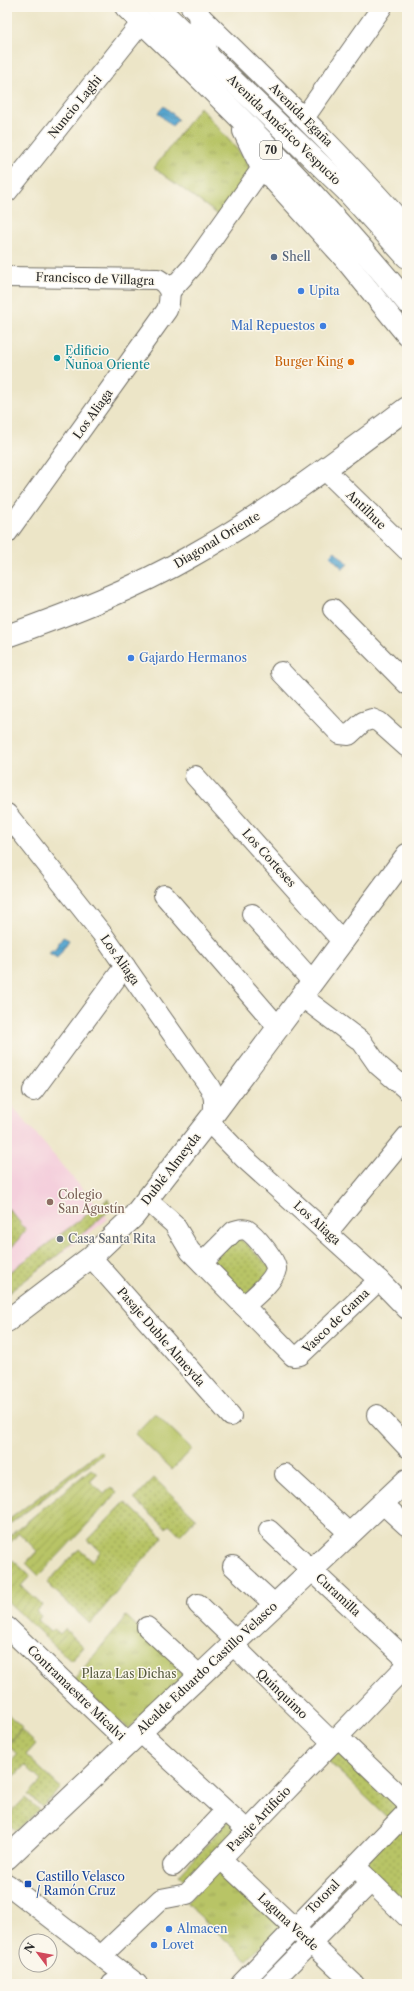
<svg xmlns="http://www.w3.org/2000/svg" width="414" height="1991" viewBox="0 0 414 1991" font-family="'Libre Caslon Text',serif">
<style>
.built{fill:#f4cfdc}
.grass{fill:url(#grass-dots);stroke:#727848}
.park{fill:url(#park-tufts);stroke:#727848}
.garden{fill:url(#garden-furrows);stroke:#727848}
.pitch{fill:#b8c466;stroke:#727848}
.water{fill:url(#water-waves);stroke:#40687d}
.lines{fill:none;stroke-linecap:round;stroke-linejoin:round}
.minor-casing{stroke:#6f6c62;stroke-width:22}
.major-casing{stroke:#6f6c62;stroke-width:24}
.minor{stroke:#fff;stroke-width:20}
.major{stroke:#fff;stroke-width:22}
.service-dot{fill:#5c6f8a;stroke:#fbf7ec;stroke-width:1.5}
.shop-dot{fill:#3f7fe0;stroke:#fbf7ec;stroke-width:1.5}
.culture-dot{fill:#0f9aa8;stroke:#fbf7ec;stroke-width:1.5}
.food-dot{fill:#e8710a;stroke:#fbf7ec;stroke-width:1.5}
.education-dot{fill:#8d6e63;stroke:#fbf7ec;stroke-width:1.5}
.worship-dot{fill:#6b7280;stroke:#fbf7ec;stroke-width:1.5}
.transit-dot{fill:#1a4fb4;stroke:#fbf7ec;stroke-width:1.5}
.labels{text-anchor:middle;stroke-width:3;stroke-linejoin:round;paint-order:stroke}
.shield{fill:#fbf7ec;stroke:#696865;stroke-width:1}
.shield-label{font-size:11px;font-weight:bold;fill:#2b2b2b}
.street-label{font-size:12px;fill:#2b2b2b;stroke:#fbf7ec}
.service-label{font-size:12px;fill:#4e5e75;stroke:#fbf7ec;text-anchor:start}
.shop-label{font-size:12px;fill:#366cbe;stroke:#fbf7ec;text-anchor:start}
.culture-label{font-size:12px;fill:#0d838f;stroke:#fbf7ec;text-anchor:start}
.food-label{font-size:12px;fill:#c56008;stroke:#fbf7ec;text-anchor:end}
.education-label{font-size:12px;fill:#785e54;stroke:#fbf7ec;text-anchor:start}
.worship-label{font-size:12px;fill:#5b616d;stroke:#fbf7ec;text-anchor:start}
.park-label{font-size:12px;fill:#55593d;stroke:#fbf7ec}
.transit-label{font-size:12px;fill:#164399;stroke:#fbf7ec;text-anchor:start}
</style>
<defs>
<pattern id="grass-dots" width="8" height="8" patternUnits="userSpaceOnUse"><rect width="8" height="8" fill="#b8c466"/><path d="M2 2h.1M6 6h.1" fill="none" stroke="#969f54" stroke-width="1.8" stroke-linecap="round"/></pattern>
<pattern id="park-tufts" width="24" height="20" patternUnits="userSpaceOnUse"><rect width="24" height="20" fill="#b8c466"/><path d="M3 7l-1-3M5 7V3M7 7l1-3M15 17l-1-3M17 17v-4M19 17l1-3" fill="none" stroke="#969f54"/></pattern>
<pattern id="garden-furrows" width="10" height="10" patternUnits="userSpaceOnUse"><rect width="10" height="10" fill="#b8c466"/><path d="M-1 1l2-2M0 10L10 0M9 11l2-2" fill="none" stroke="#969f54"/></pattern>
<pattern id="water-waves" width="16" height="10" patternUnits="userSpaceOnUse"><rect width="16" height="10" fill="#55a5cf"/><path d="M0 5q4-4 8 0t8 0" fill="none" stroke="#4787a8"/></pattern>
</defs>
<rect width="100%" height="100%" fill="#fbf7ec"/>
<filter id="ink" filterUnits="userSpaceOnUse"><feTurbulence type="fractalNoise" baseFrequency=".025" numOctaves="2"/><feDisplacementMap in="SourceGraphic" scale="8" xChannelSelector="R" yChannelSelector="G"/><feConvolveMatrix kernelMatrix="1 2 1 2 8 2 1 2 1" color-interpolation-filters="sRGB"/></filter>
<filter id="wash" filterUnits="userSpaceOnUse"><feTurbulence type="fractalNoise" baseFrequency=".012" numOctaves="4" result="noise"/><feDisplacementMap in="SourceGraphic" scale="16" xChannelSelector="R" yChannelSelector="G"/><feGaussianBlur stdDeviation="0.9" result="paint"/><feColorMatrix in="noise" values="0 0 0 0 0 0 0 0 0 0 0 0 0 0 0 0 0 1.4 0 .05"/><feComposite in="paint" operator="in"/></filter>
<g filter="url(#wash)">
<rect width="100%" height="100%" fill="#ece5c7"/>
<polygon class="built" points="7,1100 108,1219 7,1294"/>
<g class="grass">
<polygon points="108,1199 111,1209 58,1255 7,1294 7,1274"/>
<polygon points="8,1208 26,1230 12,1247 7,1243"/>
<polygon points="237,1235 272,1269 245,1296 211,1262"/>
<polygon points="154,1478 196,1518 180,1535 169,1525 166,1528 134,1499"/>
<polygon points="125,1502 163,1537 90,1624 47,1583 79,1549 92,1561 100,1552 88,1540"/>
<polygon points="7,1713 22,1728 7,1744"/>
<polygon points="21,1730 36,1744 26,1755 61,1788 42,1807 28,1795 41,1781 25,1765 7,1784 7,1766 18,1754 8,1745"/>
<polygon points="338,1746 402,1806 389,1819 326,1759"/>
<polygon points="25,1798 39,1810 16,1831 7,1822 7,1817"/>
<polygon points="407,1815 407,1913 357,1865"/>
<polygon points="230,1819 244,1833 191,1886 179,1875"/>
</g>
<g class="park">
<polygon points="200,107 248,162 250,172 220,216 154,168"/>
<polygon points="126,1616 187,1673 128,1729 74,1680"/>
<polygon points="223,1865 284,1924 247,1960 186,1903"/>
</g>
<g class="garden">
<polygon points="100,1451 103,1454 7,1526 7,1521"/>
<polygon points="91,1469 97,1474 90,1481 104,1494 111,1487 117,1493 39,1576 26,1563 37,1551 19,1533 7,1546 7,1538"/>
<polygon points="13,1560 30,1576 21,1586 42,1605 36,1611 41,1616 38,1620 51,1632 54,1629 60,1634 65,1629 84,1647 71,1661 7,1601 7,1566"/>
</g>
<polygon class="pitch" points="155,1413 192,1449 172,1470 135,1434"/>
<g class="water">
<polygon points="164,106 178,119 172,126 158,113"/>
<polygon points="335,551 348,564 343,569 330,556"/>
<polygon points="63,937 69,940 57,958 49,953 52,949 54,950"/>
</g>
</g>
<g filter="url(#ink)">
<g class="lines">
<g class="minor-casing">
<g id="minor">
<path d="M191,7C264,79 339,150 407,228"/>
<polyline points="304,118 382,7"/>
<polyline points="7,192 142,22"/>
<polyline points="7,277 158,279 164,283 170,291"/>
<polyline points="170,291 192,267 262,168 340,254 407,336"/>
<polyline points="324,469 407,550"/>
<polyline points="7,533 167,310 169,303 170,291"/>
<polyline points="333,609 407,684"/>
<polyline points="281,672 340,734 349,735 363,722 372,719 379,722 407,747"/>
<polyline points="195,776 342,941"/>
<path d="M7,814L103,935L207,1083C215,1094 215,1102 213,1115"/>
<polyline points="164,895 278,1027"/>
<polyline points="252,914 312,981"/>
<polyline points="301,996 362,1042 378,1065 407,1090"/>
<polyline points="33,1091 125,966"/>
<polyline points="208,1121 244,1158 379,1280 407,1309"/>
<polyline points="147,1200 174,1224 190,1251 293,1356 300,1355 379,1280"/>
<polyline points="327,1233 407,1136"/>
<polyline points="91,1257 231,1416"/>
<path d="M202,1263L234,1231C239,1230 242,1228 247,1230C254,1234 277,1261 276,1269C274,1281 253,1298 244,1306"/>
<polyline points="377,1415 407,1447"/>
<polyline points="285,1474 349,1533"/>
<polyline points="382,1503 407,1526"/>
<polyline points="269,1530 407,1660"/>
<polyline points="233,1566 274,1604"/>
<polyline points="198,1604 236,1641"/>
<polyline points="7,1627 128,1743"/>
<polyline points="147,1627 199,1675"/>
<polyline points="232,1644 333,1743"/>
<polyline points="140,1732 248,1831"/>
<polyline points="338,1737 407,1803"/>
<polyline points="221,1859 354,1984"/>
<polyline points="173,1866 225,1811"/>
<polyline points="361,1872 407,1917"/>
<polyline points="7,1884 137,1984"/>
<polyline points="101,1956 161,1899 187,1894 407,1665"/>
<polyline points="112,1984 113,1984"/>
<polyline points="241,1984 407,1812"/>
<polyline points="270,1984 371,1882"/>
</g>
</g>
<g class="major-casing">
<g id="major">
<path d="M126,7C225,100 321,197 407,302"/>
<polyline points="157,7 346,190 407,257"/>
<polyline points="199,15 201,34 208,56"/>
<polyline points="244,131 262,168"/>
<path d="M7,636C71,613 134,589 193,555C268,513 338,460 407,408"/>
<polyline points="7,1321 91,1257 133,1217 213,1115 407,855"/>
<polyline points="7,1858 407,1480"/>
</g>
</g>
<use href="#minor" class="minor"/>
<use href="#major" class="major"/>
</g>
</g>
<circle class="service-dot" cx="274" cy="257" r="4"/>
<g class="shop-dot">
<circle cx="301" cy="291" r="4"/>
<circle cx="323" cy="326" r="4"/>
<circle cx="131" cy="658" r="4"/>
<circle cx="169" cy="1929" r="4"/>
<circle cx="154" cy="1945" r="4"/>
</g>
<circle class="culture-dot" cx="57" cy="358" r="4"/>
<circle class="food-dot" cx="351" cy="362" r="4"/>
<circle class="education-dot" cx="50" cy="1202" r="4"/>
<circle class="worship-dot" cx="60" cy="1239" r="4"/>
<rect class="transit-dot" x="24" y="1880" width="8" height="8" rx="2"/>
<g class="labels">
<rect class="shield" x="260" y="141" width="22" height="18" rx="3"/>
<g class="shield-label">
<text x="271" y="154">70</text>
</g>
<g class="street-label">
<text transform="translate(75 107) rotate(-51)" y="4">Nuncio Laghi</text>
<text transform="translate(301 115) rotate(45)" y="4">Avenida Egaña</text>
<text transform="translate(284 130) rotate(44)" y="4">Avenida Américo Vespucio</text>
<text transform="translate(95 279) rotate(2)" y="4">Francisco de Villagra</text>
<text transform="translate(93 414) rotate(-54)" y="4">Los Aliaga</text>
<text transform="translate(366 510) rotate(44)" y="4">Antilhue</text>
<text transform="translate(217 540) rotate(-31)" y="4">Diagonal Oriente</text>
<text transform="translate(269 858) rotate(48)" y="4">Los Corteses</text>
<text transform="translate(120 960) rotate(55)" y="4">Los Aliaga</text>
<text transform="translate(171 1169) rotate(-52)" y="4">Dublé Almeyda</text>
<text transform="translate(317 1223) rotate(42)" y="4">Los Aliaga</text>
<text transform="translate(336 1321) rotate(-44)" y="4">Vasco de Gama</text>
<text transform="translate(161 1337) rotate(49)" y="4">Pasaje Duble Almeyda</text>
<text transform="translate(338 1595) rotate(43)" y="4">Curamilla</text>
<text transform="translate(207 1668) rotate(-43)" y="4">Alcalde Eduardo Castillo Velasco</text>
<text transform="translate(76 1693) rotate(44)" y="4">Contramaestre Micalvi</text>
<text transform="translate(282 1694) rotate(44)" y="4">Quínquimo</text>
<text transform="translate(259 1819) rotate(-46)" y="4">Pasaje Artificio</text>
<text transform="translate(323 1897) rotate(-46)" y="4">Totoral</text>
<text transform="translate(288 1922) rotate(43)" y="4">Laguna Verde</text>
</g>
<g class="service-label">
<text x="282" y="261">Shell</text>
</g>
<g class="shop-label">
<text x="309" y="295">Upita</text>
<text x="315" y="330" text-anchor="end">Mal Repuestos</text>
<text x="139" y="662">Gajardo Hermanos</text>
<text x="177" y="1933">Almacen</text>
<text x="162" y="1949">Lovet</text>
</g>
<g class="culture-label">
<text x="65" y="355">Edificio<tspan x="65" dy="14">Ñuñoa Oriente</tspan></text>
</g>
<g class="food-label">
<text x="343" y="366">Burger King</text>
</g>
<g class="education-label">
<text x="58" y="1199">Colegio<tspan x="58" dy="14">San Agustín</tspan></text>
</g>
<g class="worship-label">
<text x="68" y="1243">Casa Santa Rita</text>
</g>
<g class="park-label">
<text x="129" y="1678">Plaza Las Dichas</text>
</g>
<g class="transit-label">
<text x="36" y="1881">Castillo Velasco<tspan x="36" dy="14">/ Ramón Cruz</tspan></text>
</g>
</g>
<rect width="414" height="1991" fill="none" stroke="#fbf7ec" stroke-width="24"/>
<g transform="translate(38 1953) rotate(302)"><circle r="19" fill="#fbf7ec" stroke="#a8a59f"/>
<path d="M0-3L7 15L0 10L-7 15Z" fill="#d1495b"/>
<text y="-6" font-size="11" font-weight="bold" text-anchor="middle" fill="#2b2b2b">N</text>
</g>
</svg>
